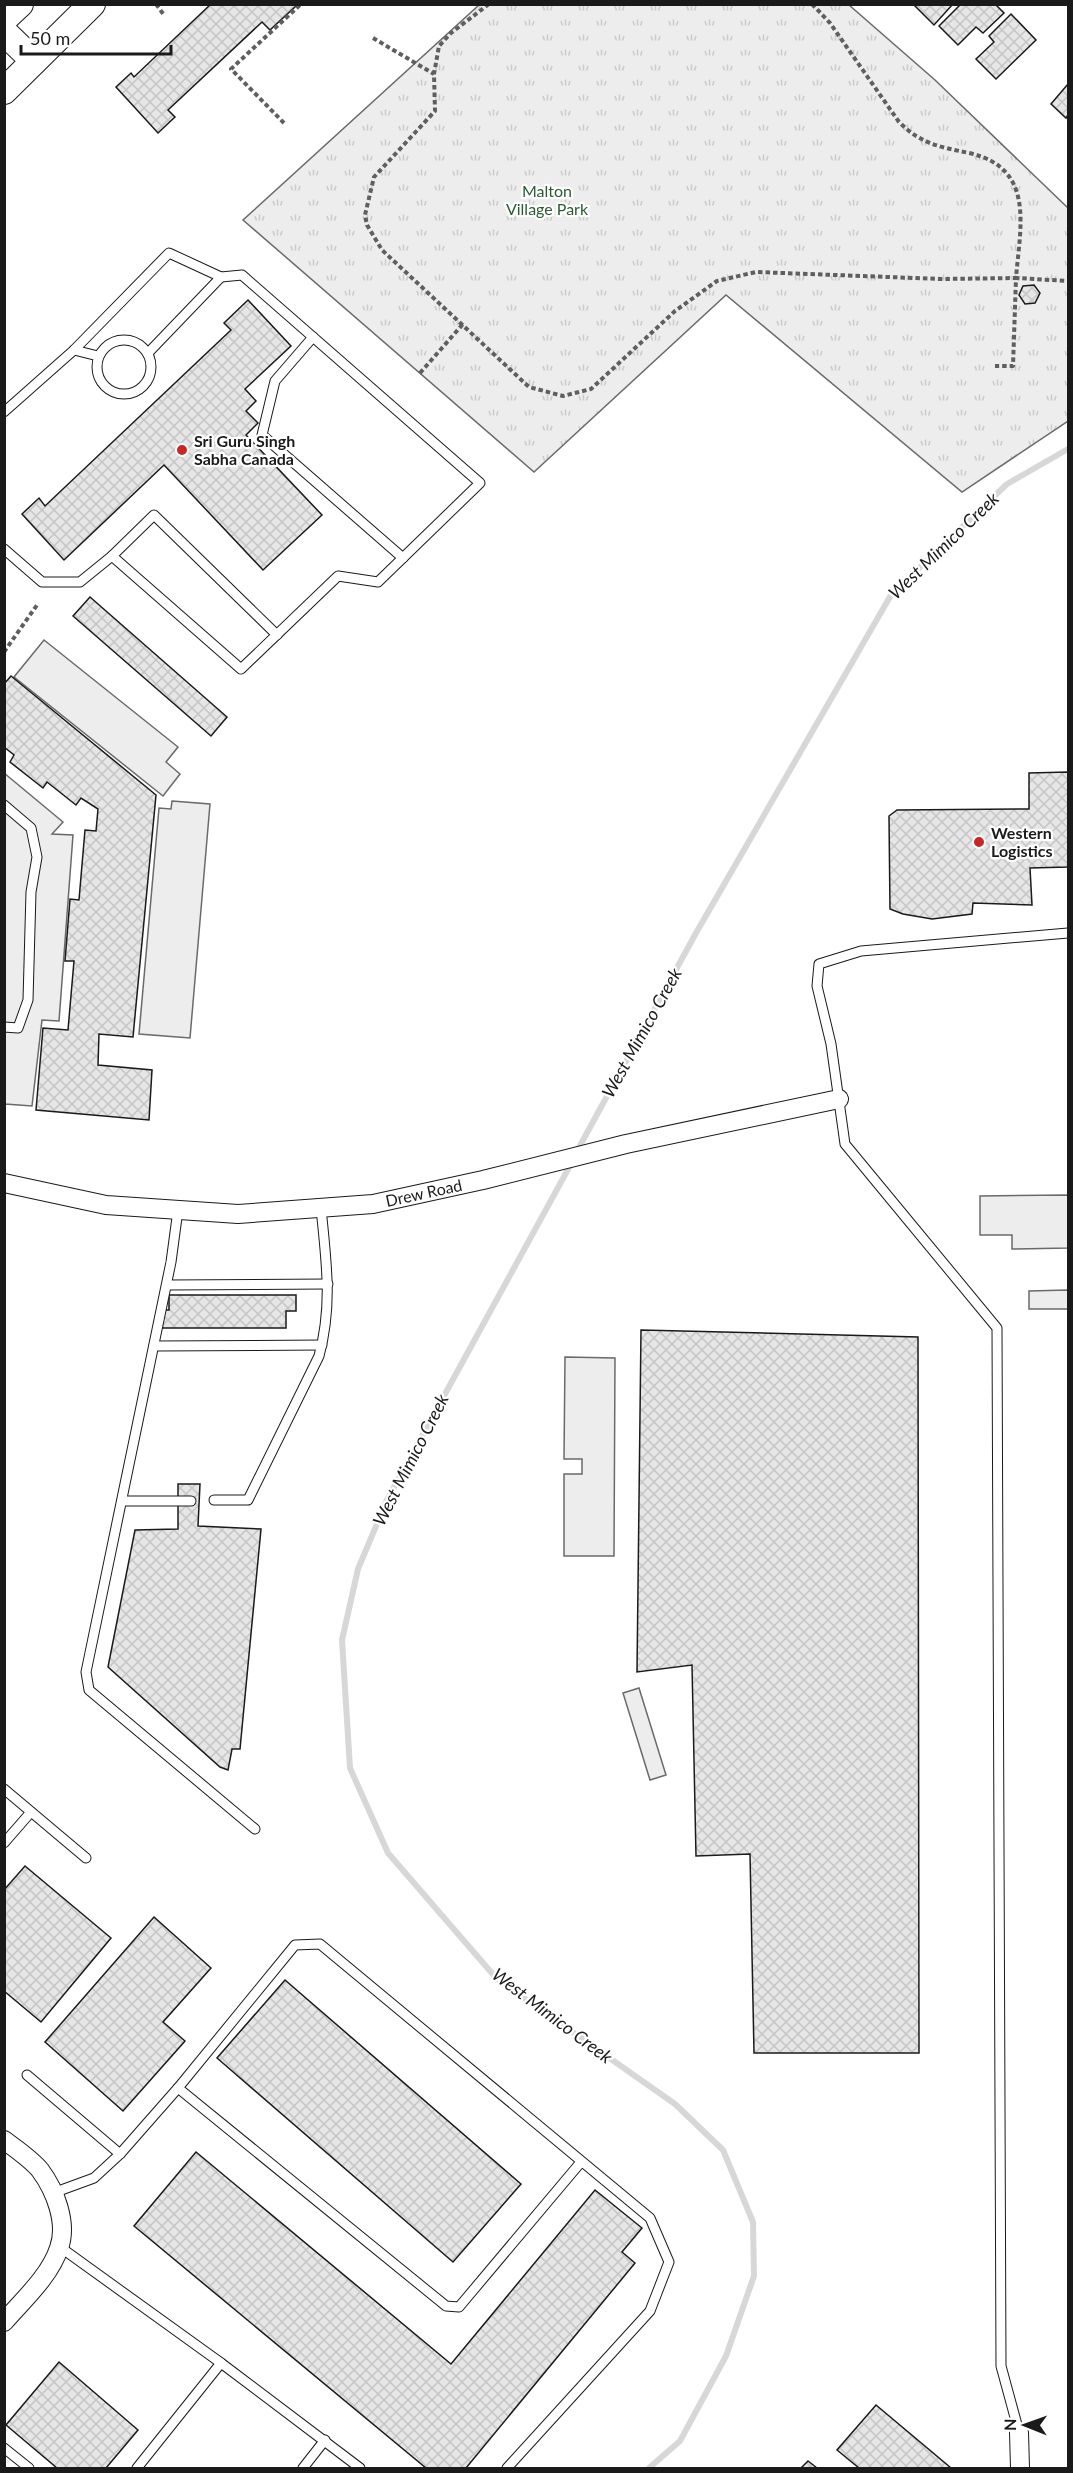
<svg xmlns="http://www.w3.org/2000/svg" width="1073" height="2473" viewBox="0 0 1073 2473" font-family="Lato,sans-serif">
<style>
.built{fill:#ededed;stroke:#6a6a6a;stroke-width:1.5}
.park{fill:url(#park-tufts);stroke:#6a6a6a;stroke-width:1.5}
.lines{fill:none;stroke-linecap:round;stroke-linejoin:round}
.stream{stroke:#d7d7d7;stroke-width:6}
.building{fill:url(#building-cross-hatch);stroke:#1a1a1a;stroke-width:1.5}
.service-casing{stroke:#1a1a1a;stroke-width:11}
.minor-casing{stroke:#1a1a1a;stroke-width:20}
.secondary-casing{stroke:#1a1a1a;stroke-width:28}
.path{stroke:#5f5f5f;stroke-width:4;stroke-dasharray:4.5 3;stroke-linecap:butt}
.service{stroke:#fff;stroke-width:9}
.minor{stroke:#fff;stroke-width:18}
.secondary{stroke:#fff;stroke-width:26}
.poi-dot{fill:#c62828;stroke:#fff;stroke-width:2}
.labels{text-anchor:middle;stroke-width:4.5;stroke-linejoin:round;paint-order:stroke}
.park-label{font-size:16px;fill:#2b5a34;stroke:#fff}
.poi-label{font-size:16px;font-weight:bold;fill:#1a1a1a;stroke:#fff;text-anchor:start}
.street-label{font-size:16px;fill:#1a1a1a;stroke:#fff}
.water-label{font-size:18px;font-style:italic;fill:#1a1a1a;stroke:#fff}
</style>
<defs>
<pattern id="park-tufts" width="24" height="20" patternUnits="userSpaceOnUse" patternTransform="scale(1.5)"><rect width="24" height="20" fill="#ededed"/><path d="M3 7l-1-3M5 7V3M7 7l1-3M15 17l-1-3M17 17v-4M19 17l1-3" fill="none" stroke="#cbcbcb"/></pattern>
<pattern id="building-cross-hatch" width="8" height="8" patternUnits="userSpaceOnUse" patternTransform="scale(1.5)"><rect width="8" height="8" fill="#e6e6e6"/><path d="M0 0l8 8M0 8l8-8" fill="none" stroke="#c5c5c5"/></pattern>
</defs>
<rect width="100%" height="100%" fill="#fff"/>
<g class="built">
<polygon points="44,640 178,747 166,762 180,774 163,796 14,677"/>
<polygon points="4,773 63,822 52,834 73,835 59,1021 42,1020 32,1106 5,1104"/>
<polygon points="172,801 210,804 190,1038 139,1034 159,808 171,809"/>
<polygon points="1068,1195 1068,1248 1012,1249 1012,1235 980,1235 980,1196"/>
<polygon points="1068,1290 1068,1309 1029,1309 1029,1291"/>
<polygon points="565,1357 615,1358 614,1556 564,1556 564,1474 582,1474 582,1459 564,1459"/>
<polygon points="639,1688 666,1775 650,1780 623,1693"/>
</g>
<polygon class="park" points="479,5 849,5 935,80 1068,208 1068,421 962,492 726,295 534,472 243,220"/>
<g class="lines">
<g class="stream">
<polyline points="576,1153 696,933 891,595 1007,484 1068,449"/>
<polyline points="572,1162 387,1500 358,1569 342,1640 350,1768 388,1853 497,1979 675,2104 723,2150 753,2222 754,2276 726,2356 680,2441 649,2468"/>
</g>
</g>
<g class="building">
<polygon points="211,4 294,4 296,6 270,30 262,22 168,110 175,117 158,133 116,87 131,73 134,77"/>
<polygon points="913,4 953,4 934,25"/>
<polygon points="961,4 995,4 1004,13 983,33 976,27 958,45 939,26"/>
<polygon points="1011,14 1036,40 996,79 976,59 994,42 989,36"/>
<polygon points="1068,84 1068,115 1066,118 1051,104"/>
<polygon points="1034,285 1040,293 1035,303 1025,304 1019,295 1023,286"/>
<polygon points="248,300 291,346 245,389 256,401 246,411 258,423 246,435 322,515 263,570 164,465 64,560 22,514 39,498 45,506 231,330 224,323"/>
<polygon points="90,597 227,717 211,736 73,616"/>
<polygon points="11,676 156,795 133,1037 99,1034 98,1065 152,1070 149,1120 36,1110 43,1028 68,1030 74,961 65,961 70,899 79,900 85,830 96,831 98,809 81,798 76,805 47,782 43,788 10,762 14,755 4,747 4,684"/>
<polygon points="1068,772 1068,867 1030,868 1032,905 973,903 972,914 932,919 903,914 890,909 889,816 897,810 1029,809 1029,773"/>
<polygon points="169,1295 296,1295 296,1311 286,1311 286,1328 158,1328 158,1310 169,1310"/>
<polygon points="641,1330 918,1337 919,2053 754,2053 750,1854 696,1856 692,1665 637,1672"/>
<polygon points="178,1484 200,1484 198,1526 261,1529 240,1749 232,1749 228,1770 220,1767 108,1667 135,1530 178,1529"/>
<polygon points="25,1866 111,1938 41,2022 4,1991 4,1890"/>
<polygon points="154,1917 211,1968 163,2022 185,2041 123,2111 45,2042"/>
<polygon points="285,1980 521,2184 453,2262 217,2058"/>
<polygon points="196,2152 451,2364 595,2190 642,2228 622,2252 635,2263 466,2468 426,2468 134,2226"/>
<polygon points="59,2362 138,2430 106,2468 57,2468 6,2425"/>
<polygon points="876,2405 951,2468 859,2468 837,2450"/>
<polygon points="808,2461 817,2468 801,2468"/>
</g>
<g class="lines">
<g class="service-casing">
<g id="service">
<polyline points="313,337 275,381 262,435 403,558"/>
<circle cx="124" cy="367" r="27"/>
<polyline points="74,350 98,356"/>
<polyline points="4,412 74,350 169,253 221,277 148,353"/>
<polyline points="4,549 42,582 80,582 112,556 241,669 338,576 378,582 480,483 242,275 221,277"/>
<polyline points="112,556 154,515 277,635"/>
<polyline points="4,805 31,828 37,857 31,892 28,1000 18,1028 4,1027"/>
<polyline points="178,1210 171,1262 86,1672 89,1690 255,1829"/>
<polyline points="167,1285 328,1284"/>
<polyline points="154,1346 322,1345"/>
<path d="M214,1500H248L319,1356C333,1304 326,1260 321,1208"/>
<polyline points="122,1501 191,1501"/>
<polyline points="4,1789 86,1858"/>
<polyline points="4,1843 31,1812"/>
<polyline points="27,2075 120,2154"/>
<polyline points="178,2088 446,2306 459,2307 581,2162"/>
<polyline points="53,2193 94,2178 120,2154 178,2088 295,1945 320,1944 650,2218 669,2262 650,2311 507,2468"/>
<polyline points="60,2247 221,2363 360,2468"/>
<polyline points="1019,2432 1001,2366 997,1328 845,1144 831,1044 817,986 819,964 861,951 1068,933"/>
<polyline points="4,2448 29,2468"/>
<polyline points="137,2468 221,2363"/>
<polyline points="303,2468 325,2440"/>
</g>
</g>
<g class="minor-casing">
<g id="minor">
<path id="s1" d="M4,1183L106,1205L238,1214L373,1204L483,1180L626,1144L839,1099"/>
<path d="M4,2140C16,2149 31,2159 40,2170C55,2190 68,2223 59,2248C50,2276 23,2300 4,2322"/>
<polyline points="1019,2432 1020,2468"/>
</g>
</g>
<g class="secondary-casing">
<g id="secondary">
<polyline points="4,19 20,4"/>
<polyline points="4,32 34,61"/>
<polyline points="4,91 92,4"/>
</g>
</g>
<g class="path">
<polyline points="156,4 164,15"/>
<polyline points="489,4 451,33 439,46 434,74 435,111 374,177 365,215 367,225 382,250 529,387 563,396 591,389 675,311 717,281 756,272 941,279 1016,278 1013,366 995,366"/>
<path d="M812,4L830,23L899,122C921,144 940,147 969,153C1036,168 1020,227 1016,278L1068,281"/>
<polyline points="373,38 434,74"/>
<polyline points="284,123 231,69 301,4"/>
<polyline points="420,373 463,324"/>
<polyline points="4,652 37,605"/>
</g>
<use href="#service" class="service"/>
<use href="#minor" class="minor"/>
<use href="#secondary" class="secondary"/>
</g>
<g class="poi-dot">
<circle cx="182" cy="450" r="6"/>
<circle cx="979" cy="842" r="6"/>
</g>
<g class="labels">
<g class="park-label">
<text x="547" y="197">Malton<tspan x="547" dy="18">Village Park</tspan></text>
</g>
<g class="poi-label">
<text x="194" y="447">Sri Guru Singh<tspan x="194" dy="18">Sabha Canada</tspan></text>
<text x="991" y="839">Western<tspan x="991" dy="18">Logistics</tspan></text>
</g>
<g class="street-label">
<text dy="6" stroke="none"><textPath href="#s1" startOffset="424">Drew Road</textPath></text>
</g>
<g class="water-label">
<text transform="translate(944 546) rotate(-44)" y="6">West Mimico Creek</text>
<text transform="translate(642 1033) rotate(-61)" y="6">West Mimico Creek</text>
<text transform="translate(411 1460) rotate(-63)" y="6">West Mimico Creek</text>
<text transform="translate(552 2016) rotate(37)" y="6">West Mimico Creek</text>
</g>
</g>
<rect width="1073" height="2473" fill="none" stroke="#1a1a1a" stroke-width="12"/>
<g transform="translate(1025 2425) rotate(271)" stroke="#ffffff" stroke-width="4.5" paint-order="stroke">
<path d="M0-4.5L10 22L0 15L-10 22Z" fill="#1a1a1a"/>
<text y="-9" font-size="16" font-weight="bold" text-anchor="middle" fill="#1a1a1a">N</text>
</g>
<path d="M21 45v9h150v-9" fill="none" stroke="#1a1a1a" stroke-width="3"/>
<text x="30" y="45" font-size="18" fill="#1a1a1a" stroke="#ffffff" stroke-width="4.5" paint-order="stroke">50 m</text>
</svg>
